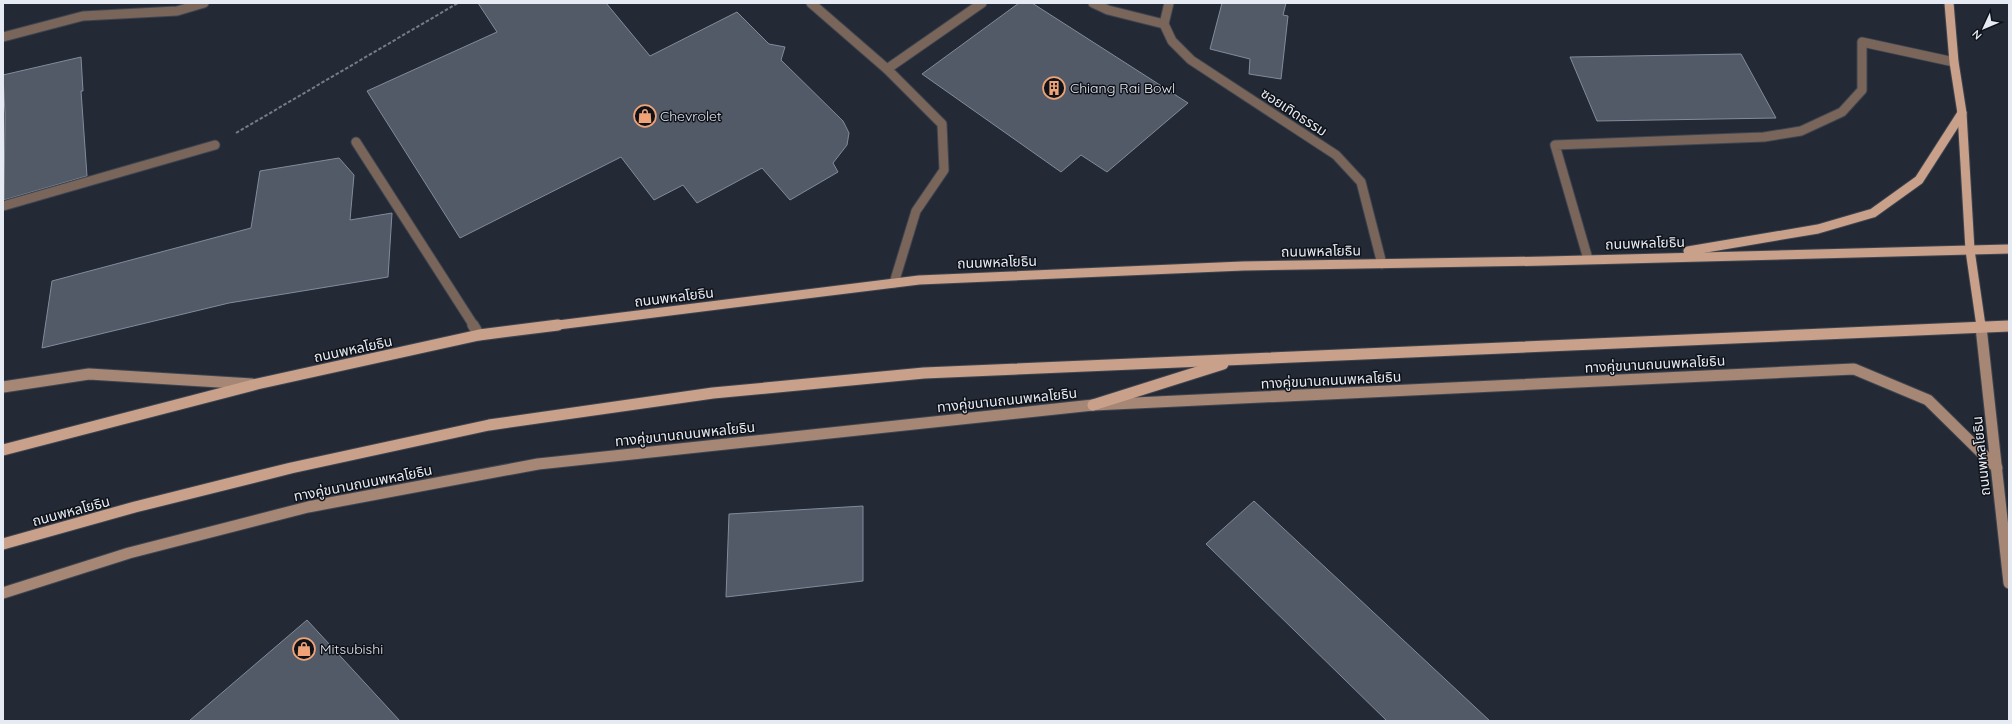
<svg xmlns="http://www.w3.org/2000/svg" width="2012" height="724" viewBox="0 0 2012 724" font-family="Quicksand,'Noto Sans Thai',sans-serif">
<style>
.building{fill:#525a68;stroke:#828b9b}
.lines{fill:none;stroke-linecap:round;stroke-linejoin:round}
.lane-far1-casing{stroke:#3e4550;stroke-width:11}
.lane-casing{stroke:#3e4550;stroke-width:13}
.street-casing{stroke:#3e4550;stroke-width:11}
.secondary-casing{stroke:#3e4550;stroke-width:13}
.primary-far1-casing{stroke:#3e4550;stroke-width:11}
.primary-casing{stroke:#3e4550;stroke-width:13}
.path{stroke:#767c86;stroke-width:2;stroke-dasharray:3.5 2;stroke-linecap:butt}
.lane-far1{stroke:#79655a;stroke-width:9}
.lane{stroke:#79655a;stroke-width:11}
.street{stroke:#79655a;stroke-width:9}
.secondary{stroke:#a68674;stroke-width:11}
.primary-far1{stroke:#c9a089;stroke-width:9}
.primary{stroke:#c9a089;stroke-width:11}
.labels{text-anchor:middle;stroke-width:3;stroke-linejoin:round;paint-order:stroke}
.poi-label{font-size:14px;fill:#e5eaf3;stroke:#0f1218;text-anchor:start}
.street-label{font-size:14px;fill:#e5eaf3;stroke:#0f1218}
</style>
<rect width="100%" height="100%" fill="#232a36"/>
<g class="building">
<polygon points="478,3 606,3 650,56 737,12 769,44 785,47 781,60 843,121 849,133 847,145 833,163 838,172 790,200 762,168 697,203 683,185 654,200 621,157 460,238 367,91 497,32"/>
<polygon points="1019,3 1032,3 1188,103 1107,172 1081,155 1061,172 922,74"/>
<polygon points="1222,3 1286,3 1283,15 1288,16 1281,79 1249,74 1250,59 1210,49"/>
<polygon points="1741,54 1776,118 1597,121 1570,57"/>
<polygon points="81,57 83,91 81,91 87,176 4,200 5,114 3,75"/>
<polygon points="339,158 354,175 350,220 392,213 388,277 229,303 42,348 52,281 251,228 260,171"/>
<polygon points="1254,501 1490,721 1387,721 1206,544"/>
<polygon points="863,506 863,581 726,597 729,514"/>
<polygon points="307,620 400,721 189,721"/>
</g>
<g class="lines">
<g class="lane-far1-casing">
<g id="lane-far1">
<polyline points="811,3 887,69 942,124 944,170 916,211 894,283"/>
<polyline points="1093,3 1108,10 1164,24"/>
<polyline points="3,37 83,16 177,11 204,3"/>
<polyline points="887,69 982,3"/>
<polyline points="356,142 474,326"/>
<polyline points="1588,259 1555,145 1764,137 1801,131 1842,112 1862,90 1862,42 1954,62"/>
</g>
</g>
<g class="lane-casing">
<polyline id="lane" points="473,325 479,335"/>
</g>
<g class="street-casing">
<g id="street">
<polyline points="1169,3 1164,24 1172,41 1191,60 1336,155 1361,182 1382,264"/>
<polyline points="3,206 215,145"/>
</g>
</g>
<g class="secondary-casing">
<g id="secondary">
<polyline points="1981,327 2009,583"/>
<polyline points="3,387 89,374 252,384"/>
<polyline points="3,593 129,553 308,507 538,464 1093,405 1854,369 1928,400 1997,468"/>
</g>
</g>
<g class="primary-far1-casing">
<g id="primary-far1">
<polyline points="1949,3 1954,62 1962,113 1970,250 1981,326"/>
<polyline points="1688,251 1818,229 1873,213 1919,180 1962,113"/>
<polyline points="550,326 919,280 1243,266 1547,261 2009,249"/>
<polyline points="2005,326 2009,326"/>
</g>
</g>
<g class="primary-casing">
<g id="primary">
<polyline points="1981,325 1981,327"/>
<polyline points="1093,405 1223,364"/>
<polyline points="3,450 257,384 479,335 558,325"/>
<polyline points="3,544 135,507 291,468 489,425 713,393 924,373 2009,326"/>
</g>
</g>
<polyline class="path" points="236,133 458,3"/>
<use href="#lane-far1" class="lane-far1"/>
<use href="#lane" class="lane"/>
<use href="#street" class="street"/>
<use href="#secondary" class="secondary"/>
<use href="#primary-far1" class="primary-far1"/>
<use href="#primary" class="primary"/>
</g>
<defs>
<g id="building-ring" transform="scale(1.15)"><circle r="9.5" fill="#0f1218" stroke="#efa377" stroke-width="1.5"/><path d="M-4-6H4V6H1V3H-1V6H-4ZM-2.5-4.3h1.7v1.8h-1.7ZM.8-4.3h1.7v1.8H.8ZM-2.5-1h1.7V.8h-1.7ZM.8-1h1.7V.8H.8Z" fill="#efa377"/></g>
<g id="shop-ring" transform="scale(1.15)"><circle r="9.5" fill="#0f1218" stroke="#efa377" stroke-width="1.5"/><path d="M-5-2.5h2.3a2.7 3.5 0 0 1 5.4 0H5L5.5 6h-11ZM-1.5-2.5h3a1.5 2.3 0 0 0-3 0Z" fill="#efa377"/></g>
</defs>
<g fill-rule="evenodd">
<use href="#building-ring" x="1054" y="88"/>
<use href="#shop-ring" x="645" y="116"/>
<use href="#shop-ring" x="304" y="649"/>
</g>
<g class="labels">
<g class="poi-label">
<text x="1070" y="93">Chiang Rai Bowl</text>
<text x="660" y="121">Chevrolet</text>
<text x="320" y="654">Mitsubishi</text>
</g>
<g class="street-label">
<text transform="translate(1294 112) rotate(33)" y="5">ซอยเทิดธรรม</text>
<text transform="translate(1645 243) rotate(-2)" y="5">ถนนพหลโยธิน</text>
<text transform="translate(1321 251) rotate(-1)" y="5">ถนนพหลโยธิน</text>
<text transform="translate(997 262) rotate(-2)" y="5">ถนนพหลโยธิน</text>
<text transform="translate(674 297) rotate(-7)" y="5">ถนนพหลโยธิน</text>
<text transform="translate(353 349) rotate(-12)" y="5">ถนนพหลโยธิน</text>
<text transform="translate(1655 364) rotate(-3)" y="5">ทางคู่ขนานถนนพหลโยธิน</text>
<text transform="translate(1331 380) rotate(-3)" y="5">ทางคู่ขนานถนนพหลโยธิน</text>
<text transform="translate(1007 400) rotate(-6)" y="5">ทางคู่ขนานถนนพหลโยธิน</text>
<text transform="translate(685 434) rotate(-6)" y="5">ทางคู่ขนานถนนพหลโยธิน</text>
<text transform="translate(1981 456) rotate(-96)" y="5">ถนนพหลโยธิน</text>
<text transform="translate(363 483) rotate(-11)" y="5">ทางคู่ขนานถนนพหลโยธิน</text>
<text transform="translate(71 511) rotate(-15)" y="5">ถนนพหลโยธิน</text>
</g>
</g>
<rect width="2012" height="724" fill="none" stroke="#e5eaf3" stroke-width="8"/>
<g transform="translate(1984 28) rotate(226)" stroke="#0f1218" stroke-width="3" paint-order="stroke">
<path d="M0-3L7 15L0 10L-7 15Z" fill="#e5eaf3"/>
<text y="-6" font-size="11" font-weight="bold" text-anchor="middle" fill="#e5eaf3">N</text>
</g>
</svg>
